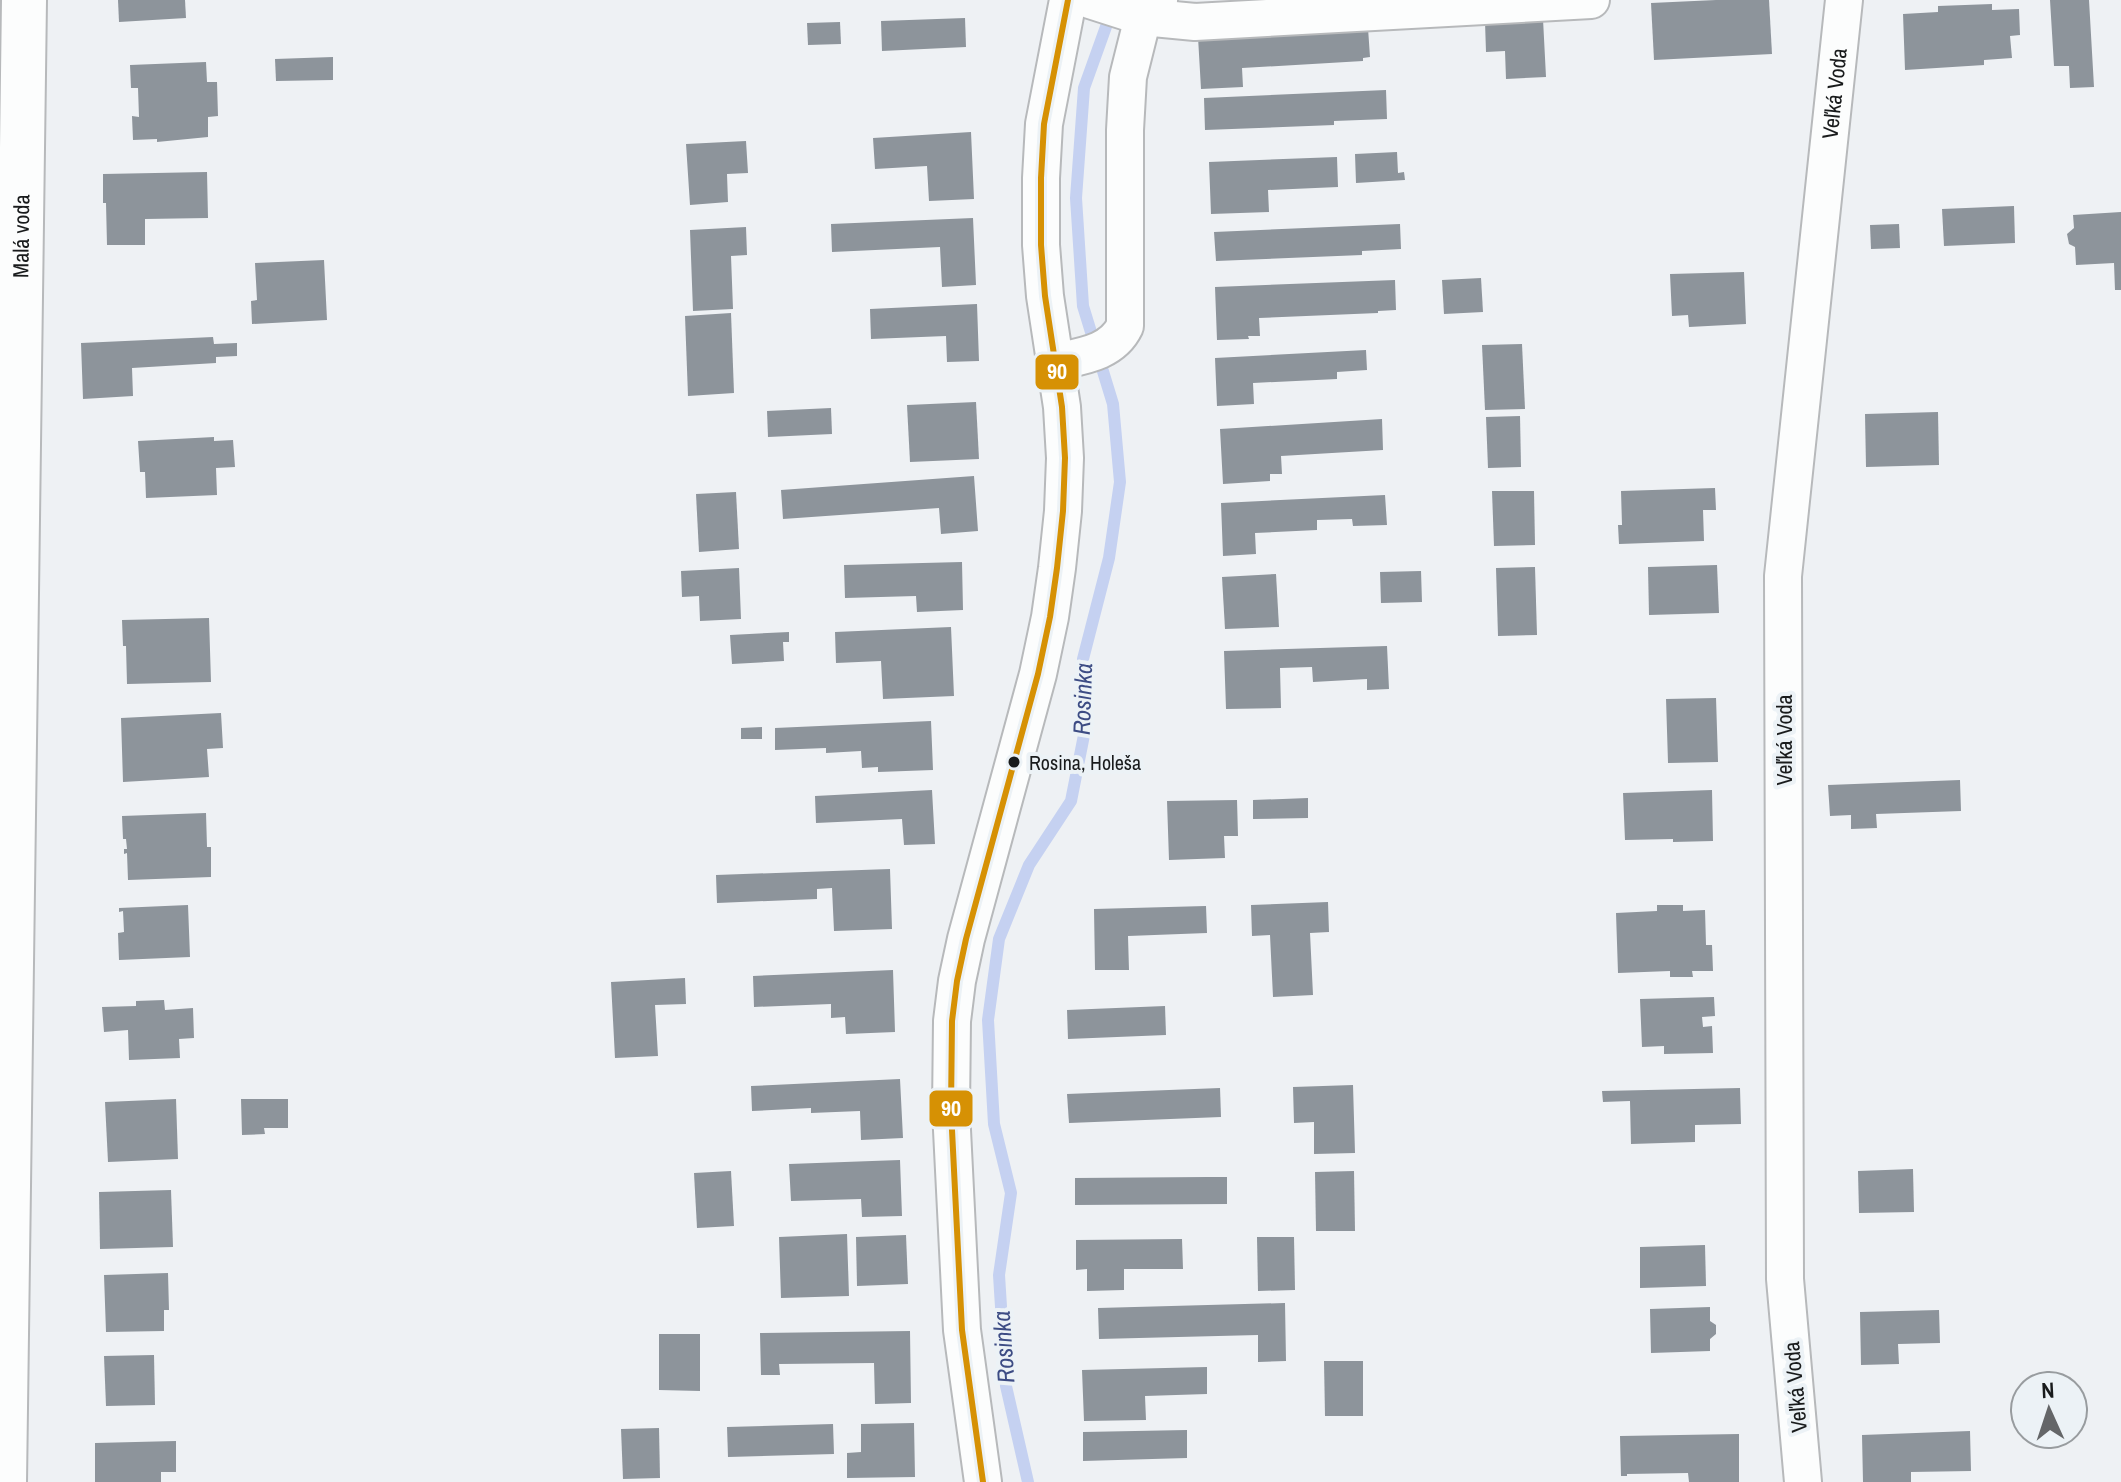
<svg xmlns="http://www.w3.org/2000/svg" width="2121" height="1482" viewBox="0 0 2121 1482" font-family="'Archivo Narrow',sans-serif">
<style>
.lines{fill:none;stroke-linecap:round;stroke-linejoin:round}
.stream{stroke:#c5d1f1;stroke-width:12}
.building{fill:#8d949b}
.minor-casing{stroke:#b7b9bb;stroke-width:40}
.tertiary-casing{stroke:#b7b9bb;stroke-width:48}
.minor{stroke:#fcfdfd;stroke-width:36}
.tertiary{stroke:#fcfdfd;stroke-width:44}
.bus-1-casing{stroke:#ecf2f6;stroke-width:12}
.bus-1{stroke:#d69104;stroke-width:6}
.bus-dot{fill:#191b1c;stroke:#ecf2f6;stroke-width:3}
.labels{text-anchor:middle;stroke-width:8;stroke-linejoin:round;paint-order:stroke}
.bus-label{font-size:20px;fill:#191b1c;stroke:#ecf2f6;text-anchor:start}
.street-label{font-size:22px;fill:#191b1c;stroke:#ecf2f6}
.water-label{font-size:24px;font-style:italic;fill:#3d4c84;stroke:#ecf2f6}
.line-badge{stroke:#ecf2f6;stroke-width:3}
.badge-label{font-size:22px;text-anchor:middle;font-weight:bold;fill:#fff}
</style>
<rect width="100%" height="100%" fill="#eef1f4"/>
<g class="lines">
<polyline class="stream" points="1028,1482 1006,1386 999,1275 1011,1193 994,1124 988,1020 999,939 1029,865 1071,801 1085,730 1083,659 1109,558 1120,482 1113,404 1083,306 1076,198 1084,88 1112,10"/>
</g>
<g class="building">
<polygon points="118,0 185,0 186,18 119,22"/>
<polygon points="1716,0 1769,0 1772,54 1654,60 1651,3"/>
<polygon points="2050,0 2089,0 2094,87 2070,88 2069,66 2054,66"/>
<polygon points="1992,4 1992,10 2019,9 2020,35 2010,36 2012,58 1984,60 1984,65 1905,70 1903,14 1938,12 1938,6"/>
<polygon points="965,18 966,47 882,51 881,21"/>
<polygon points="1543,19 1546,77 1506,79 1505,51 1486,52 1485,22"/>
<polygon points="840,22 841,44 808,45 807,23"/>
<polygon points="1368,28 1370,57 1363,58 1363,61 1242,68 1243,87 1201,89 1198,37"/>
<polygon points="333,57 333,80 276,81 275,59"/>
<polygon points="206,62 207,82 217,82 218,116 208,117 208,137 157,142 157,139 133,140 132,116 139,117 138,88 131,88 130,65"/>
<polygon points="1386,90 1387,119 1334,121 1334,125 1205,130 1204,98"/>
<polygon points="971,132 974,199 929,201 927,166 875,169 873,138"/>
<polygon points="746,141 748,173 727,174 728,202 690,205 686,144"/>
<polygon points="1397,152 1398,173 1404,172 1405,180 1356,183 1355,154"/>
<polygon points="1337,157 1338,187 1268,190 1269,212 1211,214 1209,162"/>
<polygon points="207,172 208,218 145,219 145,245 107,245 106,203 103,203 103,174"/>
<polygon points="2014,206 2015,243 1944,246 1942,209"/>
<polygon points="2121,212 2121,290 2115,290 2114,263 2076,265 2075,247 2069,244 2067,234 2074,228 2073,215"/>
<polygon points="973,218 976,285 942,287 940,247 832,252 831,224"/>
<polygon points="1400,224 1401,249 1362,251 1362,255 1216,261 1214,232"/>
<polygon points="1899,224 1900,248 1871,249 1870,225"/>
<polygon points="746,227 747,255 731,256 733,309 693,311 690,230"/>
<polygon points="324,260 327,320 252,324 251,301 257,300 255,263"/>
<polygon points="1744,272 1746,324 1689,327 1688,315 1672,316 1670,274"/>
<polygon points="1481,278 1483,312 1444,314 1442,280"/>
<polygon points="1395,280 1396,310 1378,311 1378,313 1259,318 1260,336 1248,336 1249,339 1217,340 1215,287"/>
<polygon points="977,304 979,361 947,362 946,336 871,339 870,309"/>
<polygon points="731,313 734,393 688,396 685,316"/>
<polygon points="213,337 214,344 237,343 237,356 216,357 216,363 132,368 133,396 83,399 81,343"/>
<polygon points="1522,344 1525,409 1485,410 1482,345"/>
<polygon points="1366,350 1367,370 1337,372 1337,379 1253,383 1254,404 1217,406 1215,358"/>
<polygon points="976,402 979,459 910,462 907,405"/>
<polygon points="831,408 832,434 768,437 767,411"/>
<polygon points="1938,412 1939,465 1866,467 1865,414"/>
<polygon points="1520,416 1521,467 1488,468 1486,417"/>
<polygon points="1382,419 1383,450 1281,456 1282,474 1270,474 1270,481 1223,484 1220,429"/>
<polygon points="214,437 214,441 233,440 235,467 216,468 217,495 146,498 145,472 140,472 138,441"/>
<polygon points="974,476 978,531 941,534 939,508 783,519 781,490"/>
<polygon points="1715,488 1716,510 1703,510 1704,541 1619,544 1618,525 1622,525 1621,491"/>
<polygon points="1492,491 1534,491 1535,545 1494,546"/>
<polygon points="736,492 739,549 699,552 696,494"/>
<polygon points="1385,495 1387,525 1353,526 1352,519 1317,520 1317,530 1255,533 1256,554 1223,556 1221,503"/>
<polygon points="962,562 963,610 917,612 916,596 845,598 844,565"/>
<polygon points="1717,565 1719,613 1649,615 1648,567"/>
<polygon points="1535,567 1537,635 1498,636 1496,568"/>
<polygon points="739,568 741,619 700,621 699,596 682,597 681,571"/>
<polygon points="1421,571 1422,602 1381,603 1380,572"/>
<polygon points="1276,574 1279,627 1225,629 1222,577"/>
<polygon points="209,618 211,682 127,684 126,646 123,646 122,620"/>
<polygon points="951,627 954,696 883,699 881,661 836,663 835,632"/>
<polygon points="789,632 789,642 783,642 784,661 732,664 730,635"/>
<polygon points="1387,646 1389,689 1367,690 1367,679 1313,682 1312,667 1280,668 1281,708 1226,709 1224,651"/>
<polygon points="1716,698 1718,762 1668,763 1666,699"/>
<polygon points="221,713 223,748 207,749 209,777 123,782 121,718"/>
<polygon points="931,721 933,770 878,772 878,767 862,768 861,751 826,753 826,748 775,750 775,728"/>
<polygon points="762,727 762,739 741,739 741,728"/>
<polygon points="1960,780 1961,811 1876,814 1877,828 1851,829 1851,815 1830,816 1828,785"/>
<polygon points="932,790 935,844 904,845 902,819 816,823 815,796"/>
<polygon points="1712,790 1713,841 1673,842 1673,839 1625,840 1623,793"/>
<polygon points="1308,798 1308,818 1253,819 1253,800"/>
<polygon points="1237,800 1238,836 1224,836 1225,858 1169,860 1167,801"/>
<polygon points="206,813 207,847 211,847 211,877 128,880 127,853 124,854 124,849 127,849 126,839 123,839 122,816"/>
<polygon points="890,869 892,929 834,931 832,888 817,889 817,899 717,903 716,875"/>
<polygon points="1328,902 1329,932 1310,933 1313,995 1273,997 1270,935 1252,936 1251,905"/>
<polygon points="188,905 190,957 119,960 118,933 124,932 123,911 119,912 119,908"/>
<polygon points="1657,905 1683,905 1683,911 1705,910 1706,945 1712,945 1713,971 1692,971 1693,977 1670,977 1670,971 1618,973 1616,913 1657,911"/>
<polygon points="1206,906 1207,933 1128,936 1129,970 1095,970 1094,909"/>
<polygon points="893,970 895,1032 846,1034 845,1017 831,1018 831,1004 754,1007 753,976"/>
<polygon points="685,978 686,1004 655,1005 658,1056 615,1058 611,982"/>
<polygon points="1714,997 1715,1016 1702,1017 1703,1027 1712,1026 1713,1053 1664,1054 1664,1046 1642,1047 1640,999"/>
<polygon points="164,1000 165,1010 193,1008 194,1038 179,1039 180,1058 129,1060 128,1030 104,1032 102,1007 136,1006 136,1001"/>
<polygon points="1165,1006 1166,1035 1068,1039 1067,1010"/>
<polygon points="900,1079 903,1138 861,1140 860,1111 811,1113 811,1108 752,1111 751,1086"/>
<polygon points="1353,1085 1355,1153 1314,1154 1314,1122 1294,1123 1293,1087"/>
<polygon points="1220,1088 1221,1117 1069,1123 1067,1094"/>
<polygon points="1740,1088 1741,1124 1695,1125 1695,1142 1631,1144 1630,1101 1603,1102 1602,1091"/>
<polygon points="176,1099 178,1159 108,1162 105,1102"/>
<polygon points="241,1099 288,1099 288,1128 264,1128 265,1134 242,1135"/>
<polygon points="900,1160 902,1216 862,1217 861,1199 791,1201 789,1164"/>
<polygon points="1913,1169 1914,1212 1859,1213 1858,1171"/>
<polygon points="731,1171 734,1226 697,1228 694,1173"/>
<polygon points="1354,1171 1355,1231 1316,1231 1315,1172"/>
<polygon points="1207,1177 1227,1177 1227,1204 1075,1205 1075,1178"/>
<polygon points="171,1190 173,1247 100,1249 99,1192"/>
<polygon points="847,1234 849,1296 781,1298 779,1237"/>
<polygon points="906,1235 908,1284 857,1286 856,1237"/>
<polygon points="1257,1237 1294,1237 1295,1290 1258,1291"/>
<polygon points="1182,1239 1183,1269 1124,1269 1124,1290 1087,1291 1087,1269 1076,1270 1076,1240"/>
<polygon points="1705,1245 1706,1286 1640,1288 1640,1247"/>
<polygon points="168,1273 169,1310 164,1310 164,1331 106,1332 104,1275"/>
<polygon points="1285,1303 1286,1361 1258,1362 1258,1335 1099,1339 1098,1308"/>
<polygon points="1710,1307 1710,1321 1716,1325 1716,1334 1710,1339 1710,1351 1651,1353 1650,1309"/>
<polygon points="1939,1310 1940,1343 1898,1344 1899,1364 1861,1365 1860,1312"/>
<polygon points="910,1331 911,1403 875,1404 874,1363 779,1364 780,1375 761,1375 760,1333"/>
<polygon points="659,1334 700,1334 700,1391 659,1390"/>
<polygon points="154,1355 155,1405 106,1406 104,1356"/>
<polygon points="1324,1361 1363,1361 1363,1416 1325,1416"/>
<polygon points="1207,1367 1207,1394 1145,1396 1146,1420 1084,1421 1082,1370"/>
<polygon points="914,1423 915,1477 847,1478 847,1453 861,1452 861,1424"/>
<polygon points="833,1424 834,1454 728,1457 727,1427"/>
<polygon points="659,1428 660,1478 623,1479 621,1429"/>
<polygon points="1187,1430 1187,1458 1083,1461 1083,1432"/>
<polygon points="1970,1431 1971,1471 1911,1472 1911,1482 1863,1482 1862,1435"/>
<polygon points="1739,1434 1739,1482 1689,1482 1688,1473 1627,1474 1627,1476 1621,1476 1620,1436"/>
<polygon points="176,1441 176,1472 161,1472 161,1482 95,1482 95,1443"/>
</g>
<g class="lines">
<g class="minor-casing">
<g id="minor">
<polyline points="1090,0 1143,17 1195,22 1591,0"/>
<path d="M1055,362C1082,356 1112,353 1125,326V130L1128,77L1143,17L1159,1"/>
<polyline points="983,1482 962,1330 951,1110 952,1021 957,981 966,939 1038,674 1050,617 1057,568 1063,511 1065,458 1062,407 1045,296 1041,245 1041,178 1044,124 1068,0"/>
<path id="s1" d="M1803,1482L1785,1279L1783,576L1844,0"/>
</g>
</g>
<g class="tertiary-casing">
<g id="tertiary">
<path id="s2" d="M4,1482L24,0"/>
</g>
</g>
<use href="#minor" class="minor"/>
<use href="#tertiary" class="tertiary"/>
<g class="bus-1-casing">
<polyline id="bus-1" points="983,1482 962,1330 951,1110 952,1021 957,981 966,939 1038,674 1050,617 1057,568 1063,511 1065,458 1062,407 1045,296 1041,245 1041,178 1044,124 1068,0"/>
</g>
<use href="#bus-1" class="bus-1"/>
</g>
<circle class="bus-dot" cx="1014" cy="762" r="7"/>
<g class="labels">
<g class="bus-label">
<text x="1029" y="770">Rosina, Holeša</text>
</g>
<g class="street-label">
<text dy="8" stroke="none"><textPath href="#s1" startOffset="1392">Veľká Voda</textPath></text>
<text dy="8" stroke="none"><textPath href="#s2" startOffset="1246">Malá voda</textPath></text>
<text transform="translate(1784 740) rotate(-90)" y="8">Veľká Voda</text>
<text transform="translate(1795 1387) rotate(-95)" y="8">Veľká Voda</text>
</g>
<g class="water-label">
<text transform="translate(1083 699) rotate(-88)" y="8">Rosinka</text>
<text transform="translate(1004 1347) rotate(-94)" y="8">Rosinka</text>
</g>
</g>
<g class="line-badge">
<rect x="1034" y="353" width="46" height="38" rx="8" fill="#d69104"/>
<rect x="928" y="1089" width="46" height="39" rx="8" fill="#d69104"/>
</g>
<g class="badge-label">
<text x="1057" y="379">90</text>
<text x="951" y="1116">90</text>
</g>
<g transform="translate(2049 1410) rotate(357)"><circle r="38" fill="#ecf2f6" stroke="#989c9f" stroke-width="2"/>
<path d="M0-6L14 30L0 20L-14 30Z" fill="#646668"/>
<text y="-12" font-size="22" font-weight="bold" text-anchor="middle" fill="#191b1c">N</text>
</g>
</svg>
